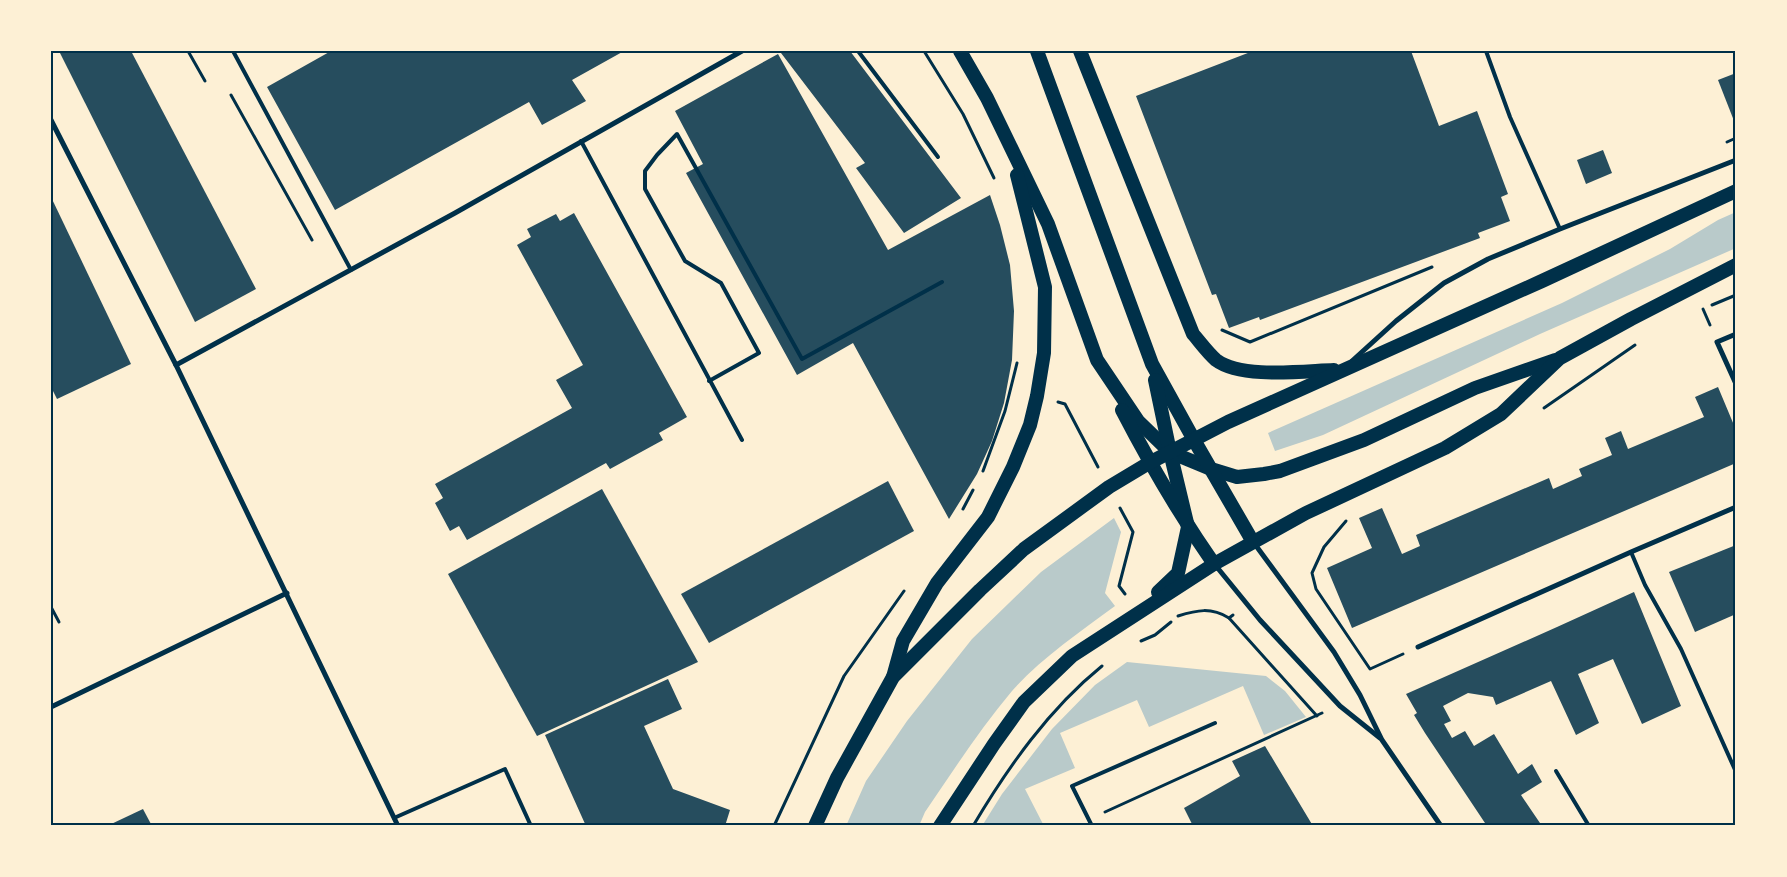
<svg xmlns="http://www.w3.org/2000/svg" width="1787" height="877" viewBox="0 0 1787 877" font-family="'Varela Round',sans-serif">
<style>
.green{fill:#b9caca}
.building{fill:#264d5e}
.lines{fill:none;stroke-linecap:round;stroke-linejoin:round}
.path{stroke:#003049;stroke-width:3}
.service{stroke:#003049;stroke-width:4}
.minor{stroke:#003049;stroke-width:5}
.trunk{stroke:#003049;stroke-width:14}
.neatline{fill:none;stroke:#003049;stroke-width:2}
</style>
<rect width="100%" height="100%" fill="#fdf0d5"/>
<g class="green">
<polygon points="1736,212 1736,248 1540,334 1323,435 1275,451 1268,433 1562,303 1670,249 1718,220"/>
<path d="M1114,518L1121,532L1105,593L1115,606C1080,632 1040,659 1012,691C980,729 953,771 925,812L919,826H846L866,781L907,721L972,639L1041,572Z"/>
<polygon points="1127,662 1266,676 1285,691 1306,717 1264,735 1243,686 1149,727 1137,700 1060,733 1075,768 1025,789 1044,826 982,826 1002,794 1052,729 1095,685"/>
</g>
<g class="building">
<polygon points="59,51 131,51 256,289 195,322"/>
<polygon points="331,51 624,51 572,80 586,101 542,125 529,102 335,210 267,87"/>
<polygon points="783,51 850,51 961,198 904,233 856,168 865,163 781,53"/>
<polygon points="1253,51 1411,51 1439,126 1477,111 1508,194 1501,197 1510,221 1478,233 1480,238 1260,320 1259,317 1229,328 1216,294 1212,295 1136,96"/>
<polygon points="778,54 888,250 990,195 1000,225 1010,265 1014,311 1012,360 1004,403 992,441 977,474 949,519 853,343 797,375 686,173 703,164 675,111"/>
<polygon points="1736,73 1736,126 1718,80"/>
<polygon points="1603,150 1612,173 1586,184 1577,160"/>
<polygon points="51,197 131,364 57,399 51,387"/>
<polygon points="574,213 687,417 659,433 663,440 610,469 606,463 467,540 459,526 450,531 435,503 443,498 435,484 572,408 556,380 583,365 517,245 531,237 527,229 556,214 560,221"/>
<polygon points="1718,387 1736,430 1736,463 1352,628 1327,568 1372,548 1359,518 1382,508 1402,554 1420,546 1416,535 1549,478 1553,489 1582,476 1579,469 1612,455 1605,438 1621,431 1628,449 1704,417 1695,397"/>
<polygon points="888,481 914,531 709,643 681,594"/>
<polygon points="602,489 698,662 537,736 448,574"/>
<polygon points="1736,545 1736,614 1695,632 1669,572"/>
<polygon points="1634,592 1681,706 1642,724 1613,659 1578,674 1599,723 1576,735 1551,681 1496,705 1493,697 1468,693 1443,706 1451,721 1444,724 1452,738 1465,731 1474,746 1494,734 1518,774 1532,764 1542,782 1521,795 1542,826 1487,826 1425,733 1414,715 1417,713 1406,694 1557,627"/>
<polygon points="668,679 682,709 644,726 673,789 730,810 725,826 586,826 545,735"/>
<polygon points="1265,746 1313,826 1193,826 1184,808 1240,776 1232,761"/>
<polygon points="143,809 152,826 107,826"/>
</g>
<g class="lines">
<g class="path">
<polyline points="188,51 205,81"/>
<polyline points="924,51 963,114 994,178"/>
<polyline points="231,95 312,240"/>
<polyline points="1727,142 1736,138"/>
<polyline points="1712,305 1736,295"/>
<polyline points="1703,309 1710,325"/>
<polyline points="1222,330 1250,342 1432,267"/>
<polyline points="1058,402 1065,404 1098,467"/>
<polyline points="1544,408 1635,345"/>
<polyline points="983,471 1005,411 1017,363"/>
<polyline points="1120,508 1133,532 1119,586 1125,594"/>
<polyline points="963,509 973,490"/>
<polyline points="1346,521 1324,547 1312,573 1316,589 1370,669 1403,654"/>
<polyline points="51,607 59,622"/>
<path d="M1178,616C1197,610 1211,607 1229,618L1233,615"/>
<polyline points="1229,618 1317,716"/>
<polyline points="1141,641 1155,635 1171,622"/>
<polyline points="1105,812 1322,713"/>
<polyline points="774,826 844,676 904,591"/>
<path d="M973,826C1008,767 1049,709 1102,666"/>
</g>
<g class="service">
<polyline points="233,51 351,270"/>
<polyline points="858,51 938,157"/>
<polyline points="1486,51 1510,117 1560,229"/>
<polyline points="581,141 742,440"/>
<polyline points="709,381 759,353 721,283 685,261 645,189 645,171 657,155 677,134 802,359 942,282"/>
<polyline points="1631,552 1645,585 1681,649 1736,772"/>
<polyline points="1556,771 1589,826"/>
<polyline points="394,818 505,769 531,826"/>
<polyline points="1092,826 1072,786 1215,723"/>
</g>
<g class="minor">
<polyline points="51,120 176,365 398,826"/>
<polyline points="1736,334 1717,342 1736,384"/>
<polyline points="1352,361 1396,321 1444,283 1488,259 1560,229 1736,160"/>
<polyline points="176,365 455,213 742,51"/>
<polyline points="1254,543 1334,652 1360,695 1382,740 1441,826"/>
<polyline points="1216,566 1260,620 1340,706 1380,738"/>
<polyline points="1418,647 1631,552 1736,507"/>
<polyline points="51,707 287,593"/>
</g>
<g class="trunk">
<polyline points="960,51 987,98 1048,224 1097,360 1138,421 1170,452 1211,469 1237,477 1264,474 1280,471 1364,440 1475,388 1555,360"/>
<polyline points="1037,51 1152,364 1194,440 1253,542"/>
<path d="M1080,51L1193,334C1200,342 1207,352 1216,360C1241,379 1303,371 1334,370"/>
<polyline points="1155,380 1170,452 1188,527 1178,573 1158,592"/>
<path d="M1122,410C1150,464 1179,514 1214,564"/>
<polyline points="893,677 903,641 937,583 988,517 1013,467 1030,425 1037,396 1044,353 1045,287 1017,175"/>
<polyline points="815,826 837,778 893,677 980,590 1024,549 1109,487 1149,463 1228,422 1542,281 1736,191"/>
<polyline points="940,826 994,744 1024,702 1072,656 1214,564 1306,513 1445,448 1501,414 1560,358 1631,319 1736,265"/>
</g>
</g>
<rect width="1787" height="877" fill="none" stroke="#fdf0d5" stroke-width="105"/>
<rect x="52" y="52" width="1682" height="772" class="neatline"/>
</svg>
